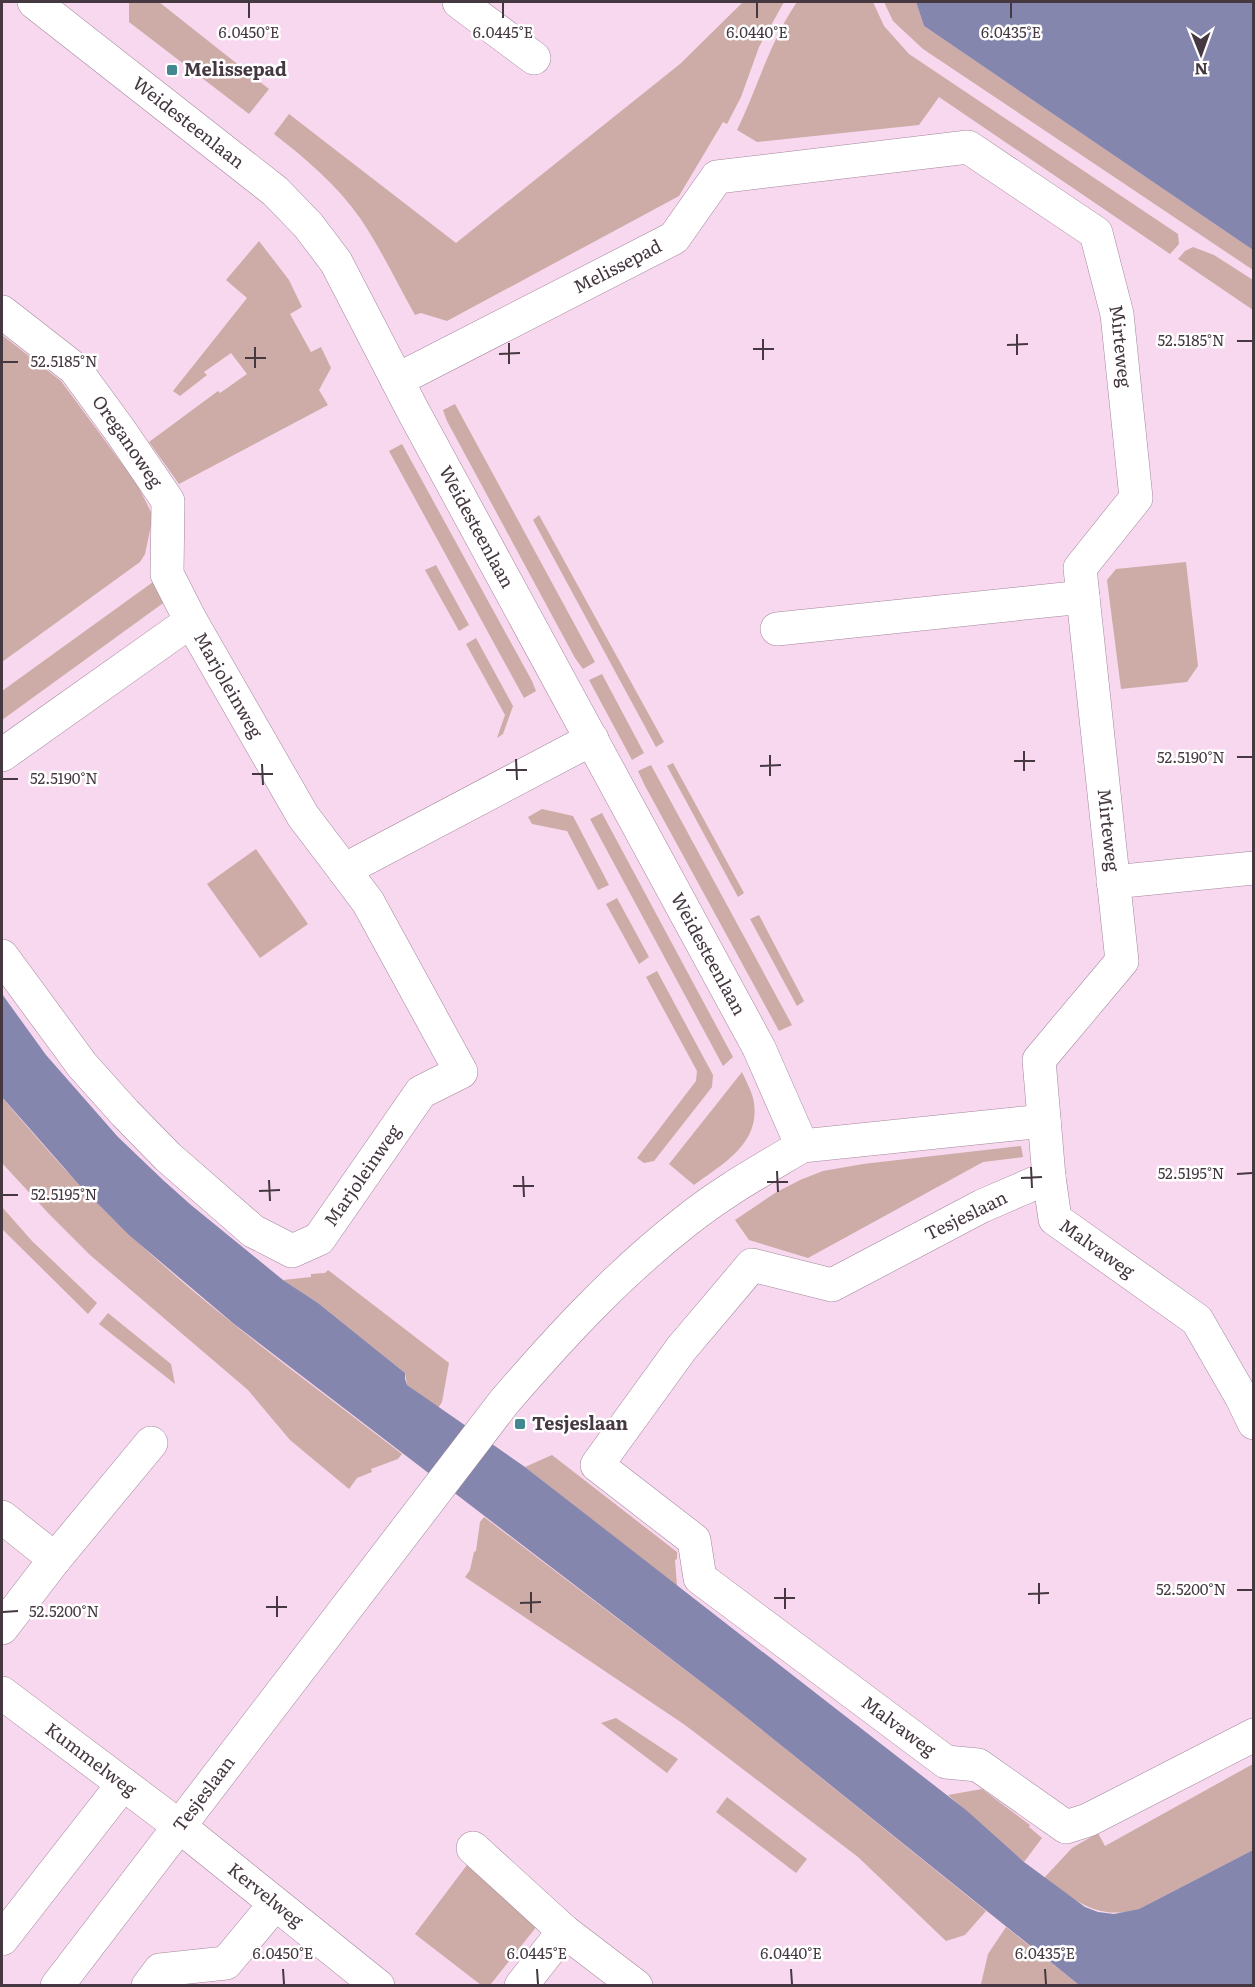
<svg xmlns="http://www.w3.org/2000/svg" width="1255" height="1987" viewBox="0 0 1255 1987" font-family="Literata,serif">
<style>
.green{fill:#cdaba6}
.water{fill:#8586ad}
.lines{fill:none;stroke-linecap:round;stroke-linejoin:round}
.street-casing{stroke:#a2869b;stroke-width:34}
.secondary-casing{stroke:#a2869b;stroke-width:34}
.street{stroke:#fff;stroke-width:33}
.secondary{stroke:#fff;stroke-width:33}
.ticks{fill:none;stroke:#453841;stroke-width:2}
.poi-dot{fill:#418890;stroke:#fff;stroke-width:2}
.labels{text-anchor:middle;stroke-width:5;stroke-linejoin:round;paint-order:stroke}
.poi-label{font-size:18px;font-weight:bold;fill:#453841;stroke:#fff;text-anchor:start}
.street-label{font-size:18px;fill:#453841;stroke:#fff}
.ticks-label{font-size:15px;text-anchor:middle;fill:#453841;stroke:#fff;stroke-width:5;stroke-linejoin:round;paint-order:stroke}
</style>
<rect width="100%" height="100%" fill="#f8d8ef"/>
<g class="green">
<polygon points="129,2 159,2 269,89 249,114 129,22"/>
<path d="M743,2H784L759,47L741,97L727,124L723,122L679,196L447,321L421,313L415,315C397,283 381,249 360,218C337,185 305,158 274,134L289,114L456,243L680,64Z"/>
<path d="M797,2H873L884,26L909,54L1178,234L1179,244L1170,254L939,97L919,125L757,142L737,130C758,87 770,41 797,2Z"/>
<polygon points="884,2 916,2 924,26 1253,250 1253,270 923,49 893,21"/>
<polygon points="259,241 289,280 302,307 290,314 311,352 321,347 331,368 319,390 328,405 179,484 149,442 218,391 220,393 247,374 231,353 204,372 207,375 180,396 173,391 247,298 226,280"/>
<polygon points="1193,247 1214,255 1253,280 1253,310 1178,259 1185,251"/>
<polygon points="2,335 61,381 137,484 153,516 145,554 140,562 2,662"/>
<polygon points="455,404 595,662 583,669 575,658 447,421 443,410"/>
<polygon points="402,444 532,681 536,691 524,698 389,451"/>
<polygon points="539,515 664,742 656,747 533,520"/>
<polygon points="1186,562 1198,666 1187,682 1121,689 1107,580 1116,569"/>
<polygon points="436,565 469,625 459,631 425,570"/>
<polygon points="153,582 166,601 2,720 2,691"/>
<polygon points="476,638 513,706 503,734 497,738 505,715 466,644"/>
<polygon points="602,674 644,753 632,760 589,680"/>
<polygon points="673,763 744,893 738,897 667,766"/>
<polygon points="651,765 792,1025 779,1031 644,784 638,771"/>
<polygon points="542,809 573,816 609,885 598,890 567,831 532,824 528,817"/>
<polygon points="602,813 733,1057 723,1066 590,819"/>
<polygon points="256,849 308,924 260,958 207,884"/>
<polygon points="617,898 649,957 639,964 606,904"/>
<polygon points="759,915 804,1001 797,1006 750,919"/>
<polygon points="657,971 713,1075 712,1087 654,1161 644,1163 637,1158 696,1081 697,1071 646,977"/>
<path d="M742,1072C746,1081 751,1090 753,1098C763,1142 724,1163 694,1185L669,1164Z"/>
<path d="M2,1097C42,1145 83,1191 129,1234C214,1314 310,1383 402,1454L398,1459L371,1469L372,1472L357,1478L349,1489L290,1440L248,1390L90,1255L49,1214L2,1163Z"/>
<polygon points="1021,1146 1023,1157 983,1162 808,1258 749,1240 735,1220 775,1193 800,1180 823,1171 863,1164"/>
<polygon points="2,1207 32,1241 97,1303 88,1314 2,1229"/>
<polygon points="328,1270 449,1363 442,1402 438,1408 407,1385 405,1373 318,1303 283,1280 311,1277 311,1274 325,1273"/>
<polygon points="108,1313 171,1364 175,1384 99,1324"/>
<polygon points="552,1455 677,1552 677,1559 675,1560 677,1586 525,1467"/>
<polygon points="484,1517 726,1701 986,1911 965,1935 946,1941 858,1857 685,1725 465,1577 470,1570 474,1552 476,1551 480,1522"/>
<polygon points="616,1718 678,1759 667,1773 601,1723"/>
<path d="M1253,1764V1850L1139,1909C1097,1921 1077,1901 1044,1878L1072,1848L1098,1833L1105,1846Z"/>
<polygon points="982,1789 1030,1825 1029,1827 1042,1838 1024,1862 948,1795"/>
<polygon points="727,1797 807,1859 796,1873 716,1812"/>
<polygon points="467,1865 541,1921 490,1985 481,1985 415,1934"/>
<polygon points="1006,1927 1079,1985 983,1986 981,1984 988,1954"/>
</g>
<g class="water">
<polygon points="916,2 1253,2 1253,250 924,26"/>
<polygon points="2,994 46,1055 118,1137 163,1180 191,1205 283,1280 318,1303 405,1373 405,1379 407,1385 525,1467 966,1810 1024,1862 1085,1907 1098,1912 1114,1914 1139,1909 1253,1850 1253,1985 1079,1985 726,1701 234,1324 129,1235 81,1187 2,1097"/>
</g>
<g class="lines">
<g class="street-casing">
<g id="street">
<polyline points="459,2 534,58"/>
<path id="s1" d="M2,312L75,369L121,432L168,501L167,574L191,621L303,816L344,870L592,739"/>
<path id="s2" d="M397,380L674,238L717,177L968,147L1096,233L1117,314L1136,498L1080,568L1083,597"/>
<path id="s3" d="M777,629L1083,597L1122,961L1039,1060L1049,1177L1055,1219L1197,1320L1242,1398L1254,1423"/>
<polyline points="2,755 191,621"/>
<polyline points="1113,882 1254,868"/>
<path id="s4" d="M2,956L82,1065L125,1113L168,1157L253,1231L292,1251L319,1239L421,1092L461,1072L368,902L344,870"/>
<polyline points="802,1146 1044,1121"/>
<path id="s5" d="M1049,1177L982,1206L832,1285L752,1265L681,1349L597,1465L694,1540L700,1578L946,1762L978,1765L1066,1827L1088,1820L1254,1735"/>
<polyline points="2,1517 55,1559"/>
<polyline points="2,1628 55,1559 151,1443"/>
<path id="s6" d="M2,1693L179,1826L378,1986"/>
<polyline points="473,1848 564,1931"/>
<polyline points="2,1939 123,1784"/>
<polyline points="148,1986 160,1970 226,1963 275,1904"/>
<polyline points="521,1986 564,1931 636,1986"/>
</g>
</g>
<g class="secondary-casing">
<g id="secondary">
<path id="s7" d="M34,2L275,191L308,225L336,262L412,409L759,1048L802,1146C762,1170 722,1192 686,1221C618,1274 560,1337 504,1402L57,1986"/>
</g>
</g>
<use href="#street" class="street"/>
<use href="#secondary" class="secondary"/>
</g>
<path class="ticks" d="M249,3V18M503,3V18M757,3V18M1011,3V18M1017,334V355M763,339V360M1237,341H1252M509,343V364M1007,345L1028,344M255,347V368M753,349H774M499,354L520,353M245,358H266M3,362H18M1024,751V771M770,755V776M1237,757H1252M516,759L517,780M1014,761H1035M262,764L263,785M760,766L781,765M506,770H527M252,774H273M3,779H18M1031,1167L1032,1188M777,1171L778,1192M1237,1174L1252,1173M523,1176L524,1197M1021,1178L1042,1177M269,1180L270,1201M767,1182H788M513,1186H534M259,1191L280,1190M3,1195H18M1039,1583V1604M785,1588V1609M1237,1590H1252M531,1592V1613M1028,1594L1049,1593M277,1596V1617M774,1598H795M520,1603L541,1602M266,1607H287M3,1612L18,1611M283,1969L284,1984M537,1969L538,1984M791,1969L792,1984M1045,1969L1046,1984"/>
<g class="poi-dot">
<rect x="166" y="64" width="12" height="12" rx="3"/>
<rect x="514" y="1418" width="12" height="12" rx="3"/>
</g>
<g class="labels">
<g class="poi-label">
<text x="184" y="76">Melissepad</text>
<text x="532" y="1430">Tesjeslaan</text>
</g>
<g class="street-label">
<text dy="6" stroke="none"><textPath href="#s7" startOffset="196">Weidesteenlaan</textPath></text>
<text dy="6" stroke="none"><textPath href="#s2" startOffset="248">Melissepad</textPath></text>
<text dy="6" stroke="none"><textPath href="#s2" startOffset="909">Mirteweg</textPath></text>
<text dy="6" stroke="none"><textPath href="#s1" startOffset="182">Oreganoweg</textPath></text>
<text dy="6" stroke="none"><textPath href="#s7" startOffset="700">Weidesteenlaan</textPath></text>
<text dy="6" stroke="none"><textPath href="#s1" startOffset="454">Marjoleinweg</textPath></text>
<text dy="6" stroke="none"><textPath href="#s3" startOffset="542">Mirteweg</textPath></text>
<text dy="6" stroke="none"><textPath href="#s7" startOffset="1186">Weidesteenlaan</textPath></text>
<text dy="6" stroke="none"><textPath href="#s4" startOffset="524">Marjoleinweg</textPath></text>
<text transform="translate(966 1216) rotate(-26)" y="6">Tesjeslaan</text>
<text dy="6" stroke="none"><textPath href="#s3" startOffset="1014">Malvaweg</textPath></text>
<text dy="6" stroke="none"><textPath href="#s5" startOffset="987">Malvaweg</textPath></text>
<text dy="6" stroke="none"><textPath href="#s6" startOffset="111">Kummelweg</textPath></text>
<text transform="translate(204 1794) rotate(-53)" y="6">Tesjeslaan</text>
<text dy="6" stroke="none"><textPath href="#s6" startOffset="332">Kervelweg</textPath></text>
</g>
</g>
<g class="ticks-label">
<text x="249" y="38">6.0450°E</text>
<text x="503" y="38">6.0445°E</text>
<text x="757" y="38">6.0440°E</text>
<text x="1011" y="38">6.0435°E</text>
<text x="1191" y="346">52.5185°N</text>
<text x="64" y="367">52.5185°N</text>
<text x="1191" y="763">52.5190°N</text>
<text x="64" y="784">52.5190°N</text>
<text x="1191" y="1179">52.5195°N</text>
<text x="64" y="1200">52.5195°N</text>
<text x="1191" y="1595">52.5200°N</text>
<text x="64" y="1617">52.5200°N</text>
<text x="283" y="1959">6.0450°E</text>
<text x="537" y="1959">6.0445°E</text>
<text x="791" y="1959">6.0440°E</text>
<text x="1045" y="1959">6.0435°E</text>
</g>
<rect width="1255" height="1987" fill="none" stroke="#453841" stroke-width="6"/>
<g transform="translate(1201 54) rotate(179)" stroke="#ffffff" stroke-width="4.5" paint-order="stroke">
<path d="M0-4.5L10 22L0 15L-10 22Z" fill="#453841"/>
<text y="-9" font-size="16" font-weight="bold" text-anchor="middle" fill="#453841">N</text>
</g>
</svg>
